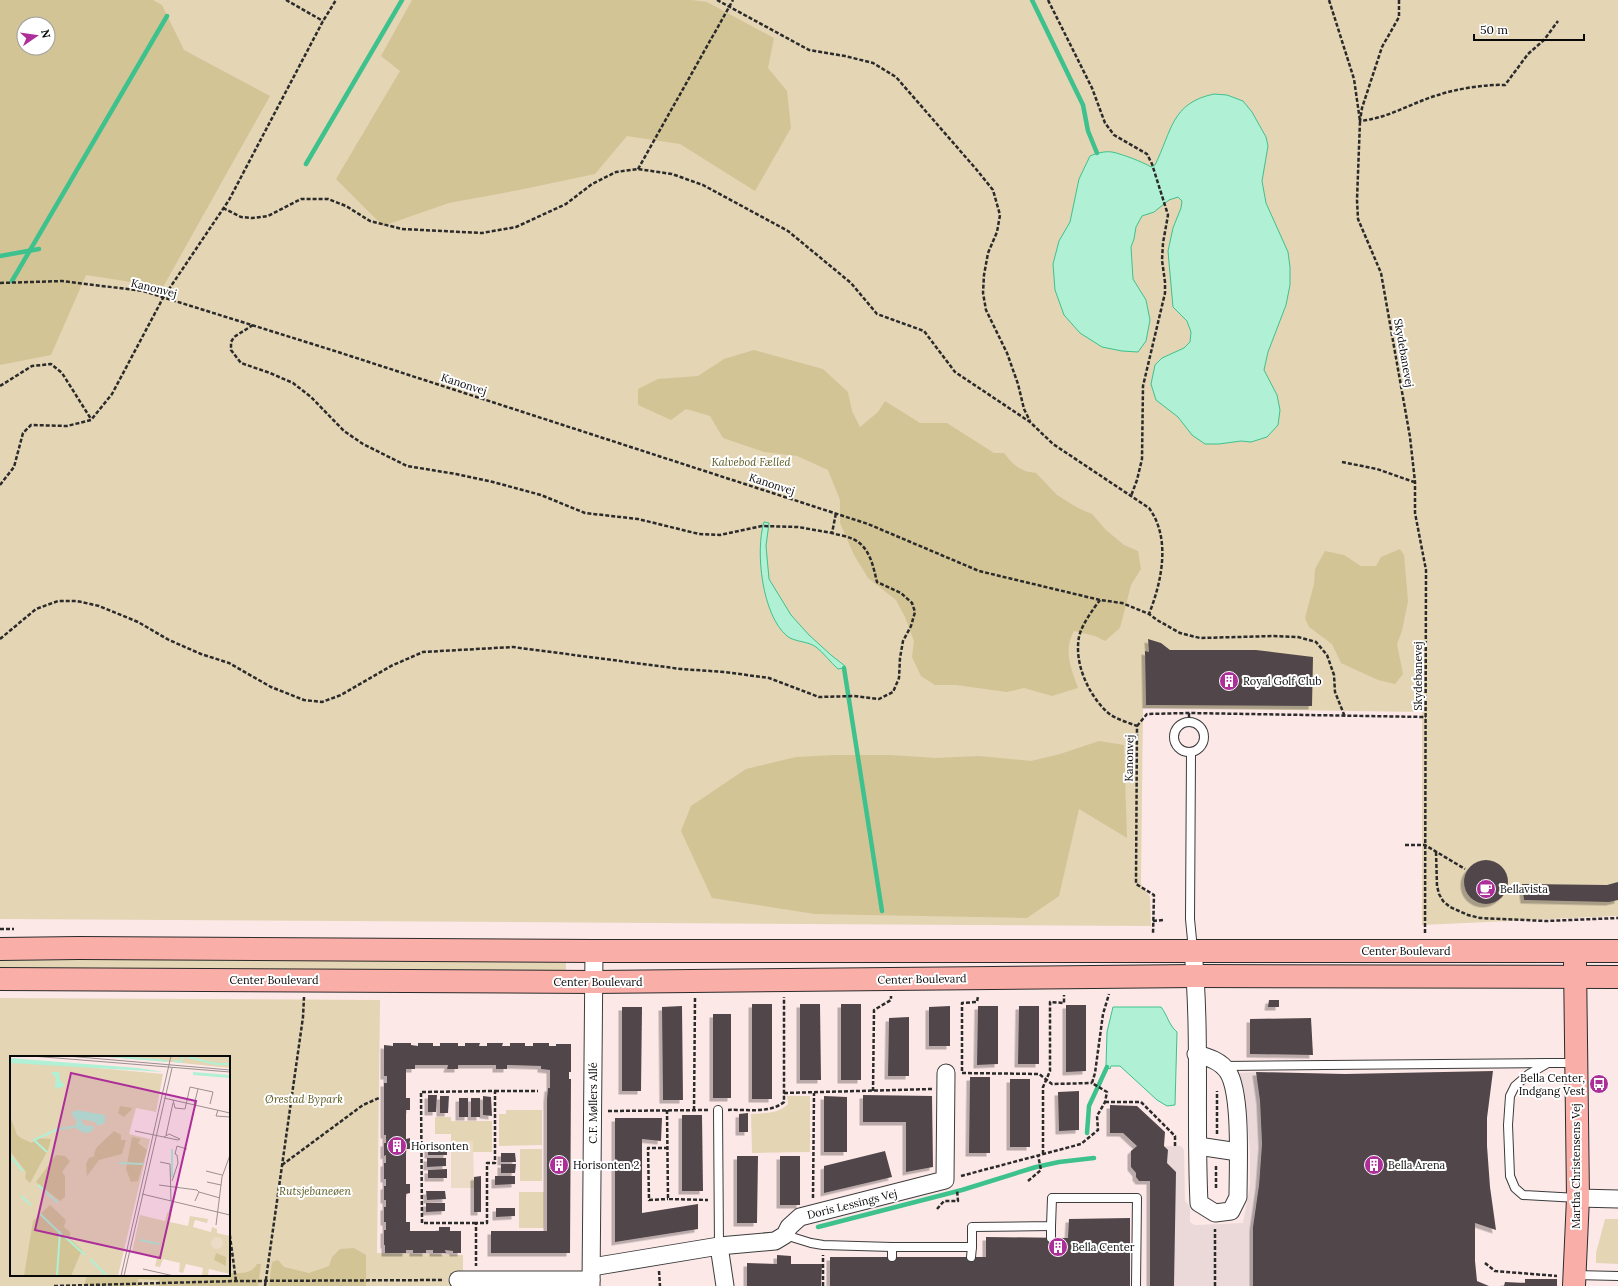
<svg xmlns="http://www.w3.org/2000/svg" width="1618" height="1286" viewBox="0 0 1618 1286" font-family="Lora,serif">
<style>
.green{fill:#e4d5b5;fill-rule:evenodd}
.forest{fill:#d3c496;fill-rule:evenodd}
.pitch{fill:#ecdbc6}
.plaza{fill:#ebd9da}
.water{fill:#b0f0d5;stroke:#3dc18d}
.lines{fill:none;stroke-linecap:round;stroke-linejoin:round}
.stream{stroke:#3dc18d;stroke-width:4.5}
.building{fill:#51474b;filter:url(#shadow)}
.lane-casing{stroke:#3c3c3c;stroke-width:10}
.street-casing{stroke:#3c3c3c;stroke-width:19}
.secondary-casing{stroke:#2b2b2b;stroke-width:24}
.path{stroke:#2b2b2b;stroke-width:2.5;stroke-dasharray:4 2;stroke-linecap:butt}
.lane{stroke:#fff;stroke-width:8}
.street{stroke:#fff;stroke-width:17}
.secondary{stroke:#f9afa7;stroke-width:22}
.labels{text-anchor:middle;stroke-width:4;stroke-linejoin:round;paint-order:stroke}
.street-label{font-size:11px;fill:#090909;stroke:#fff}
.park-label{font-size:11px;font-style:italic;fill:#5b5a20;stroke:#fff}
.poi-label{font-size:11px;fill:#090909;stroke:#fff;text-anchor:start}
.inset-river{fill:none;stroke:#b0f0d5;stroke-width:2}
.inset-road{fill:none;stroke:#9b8f8f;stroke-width:1}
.view{fill:#ad2e99;fill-opacity:0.15;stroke:#ad2e99;stroke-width:2}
.inset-edge{fill:none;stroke:#090909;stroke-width:2}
</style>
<defs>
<filter id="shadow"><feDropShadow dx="-3.5" dy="3.5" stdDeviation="0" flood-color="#0004"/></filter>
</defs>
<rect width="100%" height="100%" fill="#fde8e8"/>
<g class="green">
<path d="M0,0H1618V916L1422,925V712L1143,708L1141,884L1150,897L1151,926L0,919ZM24,24H48V48H24Z"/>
<polygon points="0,958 566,959 566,971 0,970"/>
<path d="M0,998L380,1000L377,1253L463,1255V1286H0ZM11,1057H229V1275H11Z"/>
<path d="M787,1096H810V1152L752,1153L751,1114C764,1113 778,1114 788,1104Z"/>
<polygon points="506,1110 542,1110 542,1145 499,1146 499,1114 506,1114"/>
<polygon points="435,1117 451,1117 451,1121 492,1121 492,1152 473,1152 473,1141 451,1141 451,1134 435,1134"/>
<rect x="520" y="1149" width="22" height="32"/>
<rect x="519" y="1192" width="25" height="36"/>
<polygon points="1605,1219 1618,1219 1618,1264 1596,1263 1596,1253"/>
</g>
<g class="forest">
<path d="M0,0H153L162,5L184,50L270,96L163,287L86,275L51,355L0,365ZM24,24H48V48H24Z"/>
<polygon points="412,0 692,0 707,2 774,38 768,68 787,91 791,128 755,191 680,144 627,136 595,174 519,190 449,203 383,226 336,179 400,71 381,56"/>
<path d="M754,350L823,369L848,392L852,411L860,427L878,412L885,401L920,423H947L994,453H1004C1013,465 1021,472 1036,473L1057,495L1078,508L1092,514L1106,530L1124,545L1138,551L1141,569L1131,585L1120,628L1105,641L1095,636L1074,631C1063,650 1071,669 1078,688L1052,696L1024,688L1007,692L956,685H935L921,676L912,657L914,641L905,617L896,600L868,578L854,555L840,523V500L828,470L797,456L764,452L723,438L710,416L686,409L671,420L638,405V389L658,379L698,376L724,359Z"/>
<polygon points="1400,549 1404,555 1408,601 1402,631 1397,644 1403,674 1395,684 1378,680 1341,663 1332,644 1309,627 1305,618 1314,584 1315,569 1325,551 1344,555 1361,566 1376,566 1381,557"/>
<polygon points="1099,741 1124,745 1127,838 1079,809 1059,896 1027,918 815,914 712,898 681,831 691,806 746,769 796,757 834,755 891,755 936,758 979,756 1031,761 1060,754"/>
<polygon points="354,1248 366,1255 366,1286 269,1286 272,1262 278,1260 284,1267 309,1273 329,1266 332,1257 340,1249"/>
<path d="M257,1264H261L258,1286H159V1280L138,1279V1286H84L87,1275H229V1273C240,1273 251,1275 257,1264Z"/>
</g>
<polygon class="pitch" points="451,1141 473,1141 474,1188 451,1188"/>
<polygon class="plaza" points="1256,1072 1260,1101 1262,1144 1253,1257 1253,1286 1174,1286 1167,1163 1168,1150 1164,1146 1181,1146 1184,1150 1185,1201 1190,1207 1190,1222 1195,1225 1243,1223 1250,1185 1250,1152 1248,1124 1236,1073"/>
<g class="water">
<path d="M1214,94L1227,95L1243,101L1252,112L1266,137L1268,146L1262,181L1266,203L1288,252L1290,267V285L1286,305L1268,352L1264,370L1277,395L1280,410L1278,425L1267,437L1251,442L1241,441L1219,444H1205L1192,435L1178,417L1156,400L1151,384L1155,365L1162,358L1184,348L1190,342L1191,332L1187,321L1173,307L1168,251L1173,228L1181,208L1182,201L1178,197L1169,200L1154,212L1142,216L1136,227L1134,239L1131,247L1133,279L1146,300L1150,320L1146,341L1138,352L1122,351L1102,347L1080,333L1064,315L1055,290L1053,264L1059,241L1070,222L1079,179L1090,156C1097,153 1105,151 1112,152C1122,154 1143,162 1151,167L1155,165C1172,131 1171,103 1214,94Z"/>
<path d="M764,522L769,523L766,546L769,579L791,615L809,635L831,655L845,666L844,668L838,669C830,662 824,653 816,647C808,641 794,642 787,636C762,615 755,551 764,522Z"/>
<path d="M1113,1007H1161C1168,1016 1168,1024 1177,1032L1175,1105L1167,1106L1157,1100L1120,1066H1111L1110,1069L1106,1066L1107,1032Z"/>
</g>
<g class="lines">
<g class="stream">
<polyline points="1032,0 1083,105 1088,131 1097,153"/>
<polyline points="306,164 402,0"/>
<polyline points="0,256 39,249"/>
<polyline points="12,281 167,16"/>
<polyline points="844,668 882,911"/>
<polyline points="1087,1133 1089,1106 1107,1067"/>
<polyline points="818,1227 962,1190 1036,1167 1059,1162 1094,1158"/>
</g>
</g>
<g class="building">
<polygon points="1148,639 1161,643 1170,650 1256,650 1313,657 1312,706 1146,705 1145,651 1149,652"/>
<circle cx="1486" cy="882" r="22"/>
<polygon points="1618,882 1618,900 1609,902 1524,900 1522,884 1607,885"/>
<polygon points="1269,1000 1279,1000 1279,1007 1268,1007"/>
<rect x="752" y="1004" width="20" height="95"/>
<polygon points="800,1004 820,1004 821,1080 800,1080"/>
<rect x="841" y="1004" width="20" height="76"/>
<polygon points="1066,1005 1086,1005 1086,1071 1066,1072"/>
<polygon points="682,1006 683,1100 663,1100 662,1007"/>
<polygon points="950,1006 950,1046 929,1046 929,1007"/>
<polygon points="978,1006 998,1006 998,1064 977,1065"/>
<polygon points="1019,1006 1039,1006 1039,1064 1018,1064"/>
<polygon points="622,1007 642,1007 641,1091 622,1091"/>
<rect x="713" y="1014" width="18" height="84"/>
<polygon points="909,1017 909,1076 888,1076 889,1018"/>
<polygon points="1311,1018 1313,1055 1250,1054 1250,1019"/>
<polygon points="393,1043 411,1043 411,1045 418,1046 418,1043 433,1043 433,1046 440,1046 440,1043 458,1043 458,1046 465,1046 465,1043 480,1043 479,1046 487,1046 487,1043 503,1043 502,1046 510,1046 510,1043 525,1043 525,1046 533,1046 533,1043 549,1043 549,1046 556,1046 556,1044 571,1044 571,1072 569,1072 569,1079 571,1079 570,1253 491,1253 491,1231 547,1231 547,1099 548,1088 550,1088 550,1070 541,1069 541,1066 507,1065 507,1069 496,1069 496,1065 458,1065 458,1069 447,1069 448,1065 415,1065 415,1069 406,1069 406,1098 410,1098 410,1110 406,1110 406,1139 410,1138 410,1149 406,1149 406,1184 410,1184 410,1193 406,1194 406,1222 410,1222 410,1231 439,1231 439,1227 450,1227 450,1231 461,1231 461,1253 453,1253 453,1251 445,1250 446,1253 433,1253 433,1250 426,1250 426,1253 413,1253 413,1250 406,1250 406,1253 385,1253 385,1245 384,1245 384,1230 386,1230 386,1222 384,1222 384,1207 386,1207 386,1200 384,1200 384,1186 386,1186 386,1179 384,1179 384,1163 386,1163 386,1155 384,1156 384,1143 386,1143 386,1135 384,1135 384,1083 387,1083 387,1076 384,1076 384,1045 393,1046"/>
<polygon points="1493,1071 1487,1118 1487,1146 1490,1187 1496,1230 1475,1223 1475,1261 1477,1281 1489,1286 1253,1286 1253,1227 1259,1185 1262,1144 1260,1101 1256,1072 1345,1074"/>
<polygon points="970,1077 990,1077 990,1153 969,1153"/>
<rect x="1010" y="1079" width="20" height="68"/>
<polygon points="1079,1091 1079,1130 1059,1131 1058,1092"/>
<polygon points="428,1095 437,1095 436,1112 428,1112"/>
<polygon points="863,1095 932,1096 933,1167 906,1172 906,1122 863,1122"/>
<polygon points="440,1096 449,1096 448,1113 440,1113"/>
<polygon points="483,1096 491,1097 492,1116 483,1115"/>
<polygon points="824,1096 847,1097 847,1152 824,1152"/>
<rect x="459" y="1098" width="9" height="19"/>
<rect x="471" y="1098" width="9" height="19"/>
<polygon points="1110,1105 1137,1106 1165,1132 1164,1146 1168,1150 1167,1163 1176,1172 1174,1286 1150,1286 1150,1181 1139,1181 1136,1177 1136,1173 1131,1167 1131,1151 1137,1146 1123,1133 1110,1133"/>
<polygon points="748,1113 748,1132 739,1132 739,1114"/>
<polygon points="682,1115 702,1115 703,1191 682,1191"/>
<polygon points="615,1118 662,1118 661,1141 642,1139 642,1213 698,1204 698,1229 615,1242"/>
<polygon points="447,1146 447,1155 428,1155 428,1147"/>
<polygon points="885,1151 892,1177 824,1193 824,1166"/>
<polygon points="501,1153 515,1153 516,1162 501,1162"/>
<polygon points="737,1156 758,1156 757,1223 737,1223"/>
<rect x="780" y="1156" width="20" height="49"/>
<polygon points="427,1158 446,1158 446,1166 427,1167"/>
<polygon points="501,1164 516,1164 515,1173 501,1173"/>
<polygon points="447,1169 447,1178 428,1178 428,1170"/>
<polygon points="481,1176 481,1212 474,1212 474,1177"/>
<polygon points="495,1176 515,1176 515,1184 495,1185"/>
<polygon points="426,1191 445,1191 446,1199 427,1200"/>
<polygon points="426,1203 445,1203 445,1211 426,1212"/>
<polygon points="496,1208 515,1208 515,1216 496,1217"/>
<polygon points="1130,1218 1130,1286 830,1286 830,1257 986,1257 986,1237 1068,1238 1069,1219"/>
<polygon points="777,1255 791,1256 791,1264 822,1264 821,1286 747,1286 747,1263 777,1264"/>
<polygon points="1525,1279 1557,1279 1557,1286 1504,1286 1505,1282 1525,1283"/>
</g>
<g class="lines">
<g class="lane-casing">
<g id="lane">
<circle cx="1189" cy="737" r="15"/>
<polyline points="1191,753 1190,919 1193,950"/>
<polyline points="1576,1063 1548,1063 1529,1074 1515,1086 1510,1096 1508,1125 1510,1176 1515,1188 1523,1195 1578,1198"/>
<polyline points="1225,1066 1548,1063"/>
<polyline points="718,1110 719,1246"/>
<polyline points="785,1235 811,1243 823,1245 892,1247 972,1247 972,1227 1051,1226 1052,1198 1137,1198 1136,1286"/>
<polyline points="1051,1238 1051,1226"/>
<polyline points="892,1247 892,1257"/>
<polyline points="971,1257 972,1247"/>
<polyline points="1575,1275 1618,1276"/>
</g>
</g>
<g class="street-casing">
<g id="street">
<path d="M1193,951C1201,1034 1195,1119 1199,1203L1215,1213L1231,1211L1238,1197C1238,1168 1242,1094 1228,1072C1221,1061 1208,1057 1196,1054"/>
<polyline points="1198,1146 1238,1152"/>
<polyline points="1578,1198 1618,1199"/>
<polyline points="719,1246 725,1286"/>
<polyline points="592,1267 719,1246 775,1241 785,1235 789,1227 800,1217 945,1180 946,1073"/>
<polyline points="458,1280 591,1280"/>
<polyline points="591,1286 594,951"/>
</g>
</g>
<g class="secondary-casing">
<g id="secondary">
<polyline points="0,949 79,948 594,951 1618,951"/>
<polyline points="0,979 594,982 1196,976 1618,977"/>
<polyline points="1574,1286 1578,1198 1575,962"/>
</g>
</g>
<g class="path">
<polyline points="286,0 323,21"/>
<polyline points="717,0 809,50 845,56 873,63 896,77 976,169 993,190 1000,215 997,232 988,253 984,275 983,293 986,310 1007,353 1018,384 1024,409 1030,421"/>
<polyline points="1048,0 1092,88 1105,123 1114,135 1147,154 1152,164 1168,215 1163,243 1162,260 1165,282 1165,293 1143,386 1142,459 1137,480 1131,496"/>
<polyline points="1329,0 1354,79 1360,121 1357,200 1358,219 1381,273 1410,437 1415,482 1415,513 1426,570 1425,934"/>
<path d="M1399,0V17L1382,47L1362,108L1360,121C1389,118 1411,103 1438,95C1456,89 1486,84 1505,85L1528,54L1544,40L1558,21"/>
<polyline points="638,169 733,0"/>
<path d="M223,208L241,217L252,218L268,216L301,199H328L346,206L370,221L402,229L482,233L516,227L566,204L592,184L616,172L638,169L672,174L703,185L788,231L851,283L877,314L924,331L955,372L1030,422L1053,444L1149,508C1171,538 1162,581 1149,614"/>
<polyline points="0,283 62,281 143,291 338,352 868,524 979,571 1100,600 1122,603 1149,614 1157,620 1180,633 1200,638 1274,636 1298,637 1316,642 1327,655 1334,675 1335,692 1345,717"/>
<polyline points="253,325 234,337 231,342 231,350 241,363 270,373 293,383 311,397 344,431 363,444 407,466 456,474 493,482 541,495 585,513 638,519 699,534 720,535 762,526 798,527 832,533"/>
<polyline points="0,386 32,366 51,364 62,373 91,419"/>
<polyline points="1342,462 1377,469 1414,482"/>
<polyline points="0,485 14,467 23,433 31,425 67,426 91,420 112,394 163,298 229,200 323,21 336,0"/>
<path d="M1100,600C1093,609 1081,626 1079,637C1074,663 1088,694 1107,712C1115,719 1127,722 1137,726L1136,884L1154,895L1153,934"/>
<path d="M0,639L36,609L58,601H77L99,606L138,622L169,640L201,654L229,663L271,687L304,700L322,702L341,695L391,666L423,652L513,647L681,669L725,672L769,678L819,697L854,696L879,699L893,692L899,678L900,658L903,641L911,626L915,612L912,603L901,593L877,582C873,566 870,547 853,539C847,536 838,535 832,533L836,513"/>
<polyline points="1189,713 1189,721"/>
<polyline points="1137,726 1147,714 1189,713 1426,717"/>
<polyline points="1405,845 1425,845 1465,869"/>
<polyline points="1436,852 1437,886 1439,894 1443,901 1450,907 1468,915 1480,918 1546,921 1618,918"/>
<polyline points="1153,921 1163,920"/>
<polyline points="0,929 14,929"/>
<polyline points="962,1071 962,1003 977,1002 978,996"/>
<polyline points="962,1073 1039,1074 1052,1084 1092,1083"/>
<polyline points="495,1091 538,1091"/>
<polyline points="873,1091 874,1010 891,1000 891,996"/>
<polyline points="784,1093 932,1089"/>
<polyline points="1105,1102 1141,1102 1175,1136 1175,1146"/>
<polyline points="667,1110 668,1199 708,1200"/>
<polyline points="694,1110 695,998"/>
<path d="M728,1110C745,1109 770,1114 784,1102V997"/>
<polyline points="608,1111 709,1110"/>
<polyline points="1217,1134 1217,1091"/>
<polyline points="668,1148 648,1148 649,1200 668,1199"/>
<polyline points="1043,1154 1043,1087 1050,1071 1050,1002 1064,1003 1064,995"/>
<polyline points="282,1165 363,1105 379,1098"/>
<polyline points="961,1176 1081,1144 1098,1130 1097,1116 1105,1102 1107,1092 1092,1083 1095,1073 1103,1014 1109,994"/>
<polyline points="1028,1181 1041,1170 1038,1155"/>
<polyline points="1216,1188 1216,1165"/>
<polyline points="813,1198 814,1093"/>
<polyline points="937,1209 944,1201 958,1201 957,1190"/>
<polyline points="476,1223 422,1223 421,1092 495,1091 495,1163 487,1163 487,1223 476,1223 476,1266"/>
<polyline points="229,1229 236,1281"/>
<polyline points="1485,1263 1495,1271 1557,1276"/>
<polyline points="659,1271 660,1286"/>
<polyline points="54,1286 236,1281 444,1280"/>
<polyline points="265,1286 303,1017 304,997"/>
<polyline points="823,1286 823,1255"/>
<polyline points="1215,1286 1215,1229"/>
</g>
<use href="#lane" class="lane"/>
<use href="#street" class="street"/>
<use href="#secondary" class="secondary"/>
</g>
<defs>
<g id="building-disc" transform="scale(1)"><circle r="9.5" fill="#ad2e99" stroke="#fff"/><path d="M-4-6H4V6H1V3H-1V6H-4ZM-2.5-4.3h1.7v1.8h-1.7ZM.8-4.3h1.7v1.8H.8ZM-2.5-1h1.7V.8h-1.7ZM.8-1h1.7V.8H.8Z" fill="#fff"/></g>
<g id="cafe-disc" transform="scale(1)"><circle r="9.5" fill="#ad2e99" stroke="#fff"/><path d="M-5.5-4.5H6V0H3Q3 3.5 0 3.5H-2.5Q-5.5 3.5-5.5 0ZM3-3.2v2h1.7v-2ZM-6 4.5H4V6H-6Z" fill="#fff"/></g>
<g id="bus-disc" transform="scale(1)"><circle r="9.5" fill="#ad2e99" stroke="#fff"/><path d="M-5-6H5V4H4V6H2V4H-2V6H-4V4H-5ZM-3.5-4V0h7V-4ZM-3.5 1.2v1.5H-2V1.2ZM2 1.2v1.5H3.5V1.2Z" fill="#fff"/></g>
</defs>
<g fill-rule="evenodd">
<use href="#building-disc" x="1229" y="681"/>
<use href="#cafe-disc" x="1486" y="889"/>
<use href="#bus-disc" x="1599" y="1084"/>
<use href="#building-disc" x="397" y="1146"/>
<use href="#building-disc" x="559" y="1165"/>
<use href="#building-disc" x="1374" y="1165"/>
<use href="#building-disc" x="1058" y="1247"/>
</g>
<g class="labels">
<g class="street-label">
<text transform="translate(154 288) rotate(14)" y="4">Kanonvej</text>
<text transform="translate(1404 353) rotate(80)" y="4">Skydebanevej</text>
<text transform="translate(464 384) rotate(18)" y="4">Kanonvej</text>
<text transform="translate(772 484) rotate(18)" y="4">Kanonvej</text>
<text transform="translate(1418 676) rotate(-90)" y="4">Skydebanevej</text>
<text transform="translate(1129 758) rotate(-89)" y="4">Kanonvej</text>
<text x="1406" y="955">Center Boulevard</text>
<text transform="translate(922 979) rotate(-1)" y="4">Center Boulevard</text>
<text x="274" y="984">Center Boulevard</text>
<text x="598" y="986">Center Boulevard</text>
<text transform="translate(593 1103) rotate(-90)" y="4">C.F. Møllers Allé</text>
<text transform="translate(1576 1166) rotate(-90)" y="4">Martha Christensens Vej</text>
<text transform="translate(852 1204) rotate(-14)" y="4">Doris Lessings Vej</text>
</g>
<g class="park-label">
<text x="751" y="466">Kalvebod Fælled</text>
<text x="304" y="1103">Ørestad Bypark</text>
<text x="315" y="1195">Rutsjebaneøen</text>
</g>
<g class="poi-label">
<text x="1243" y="685">Royal Golf Club</text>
<text x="1500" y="893">Bellavista</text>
<text x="1585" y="1082" text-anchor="end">Bella Center,<tspan x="1585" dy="13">Indgang Vest</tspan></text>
<text x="411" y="1150">Horisonten</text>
<text x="573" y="1169">Horisonten 2</text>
<text x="1388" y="1169">Bella Arena</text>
<text x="1072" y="1251">Bella Center</text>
</g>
</g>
<g transform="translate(10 1056)">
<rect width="220" height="220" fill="#fde8e8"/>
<path d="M81,0H220V12L152,5ZM0,7H33L153,18L146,56L126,52L119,78L140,83L108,220H0ZM157,157L162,158L160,166L178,170L180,160L198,163L197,167L185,164L183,171L201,176L202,171L207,173V177L220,180V218L199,213L198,220H192L193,212L176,208L173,217L169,216L170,207L153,203L150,211L145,210L147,202L122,196L130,159L155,165Z" fill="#e4d5b5"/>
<path d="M110,50L122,52V53L114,61L108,57ZM0,60L7,79L11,82L22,87L26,82L41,83L38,94L20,127L15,122L16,116L0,95ZM104,75L111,79V84H116L112,98L89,104L77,120L76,108L79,102L85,100L84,97L87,91ZM122,81L131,83L128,87L137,94L128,125L121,126L116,113ZM46,99L55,100L60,105L52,116L55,120V141L50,145L26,126ZM40,149L56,164L54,171L60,176V183L72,194L61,220H14L23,165ZM206,197L216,201V210L204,204Z" fill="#d3c496"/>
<path d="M201 187a6 6 0 1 1 12 0a6 6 0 1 1-12 0Z" fill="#ecdbc6"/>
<path d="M0,2L128,12L154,16L0,7ZM41,16H49L50,24L55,30L45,33L46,22ZM183,16L220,19V22L183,19ZM66,54L95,59V67L88,70L85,66L71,63L74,69L85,71L81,76L74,77L64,71L67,65L61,58Z" fill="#b0f0d5"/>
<path class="inset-river" d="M98,0L157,5M178,1L206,8H220M164,5L171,6L173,0M162,93V121M37,96L24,84L48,73L64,71M0,100L13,115M109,107L133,108M28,129L48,147M11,140L21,149M30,158L52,179M54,180L75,199M130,184L149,188M80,203L97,220M47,220L50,175"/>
<path class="inset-road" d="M22,0L220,16M57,0L220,14M154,42L220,57M163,44L165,52L175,53L180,31L203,36L200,48M184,49L188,33M208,54L206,60L220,61M125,75L168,84L170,83L159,78L154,81M156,79L163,47M150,106L160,108L161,145M196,115L212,119M162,125L168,107L167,99L165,98L167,90L177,93M197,126L211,129M149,129L187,134L189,136L185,145M189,136L210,142M132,138L220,159M159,158L162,145M206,169L212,121L220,99M133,213L164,220M111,220L161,0M114,220L162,12"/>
<path class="view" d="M61,17L186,45L150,202L25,174Z"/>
<rect width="220" height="220" class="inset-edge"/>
</g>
<g transform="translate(36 36) rotate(77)"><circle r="19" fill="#ffffff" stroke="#9d9d9d"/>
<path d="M0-3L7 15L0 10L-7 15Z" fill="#ad2e99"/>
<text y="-6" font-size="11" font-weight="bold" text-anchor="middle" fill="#090909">N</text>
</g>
<path d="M1474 34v6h110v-6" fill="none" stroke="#090909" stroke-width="2"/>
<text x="1480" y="34" font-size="12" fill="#090909" stroke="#ffffff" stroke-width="3" paint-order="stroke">50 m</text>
</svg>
